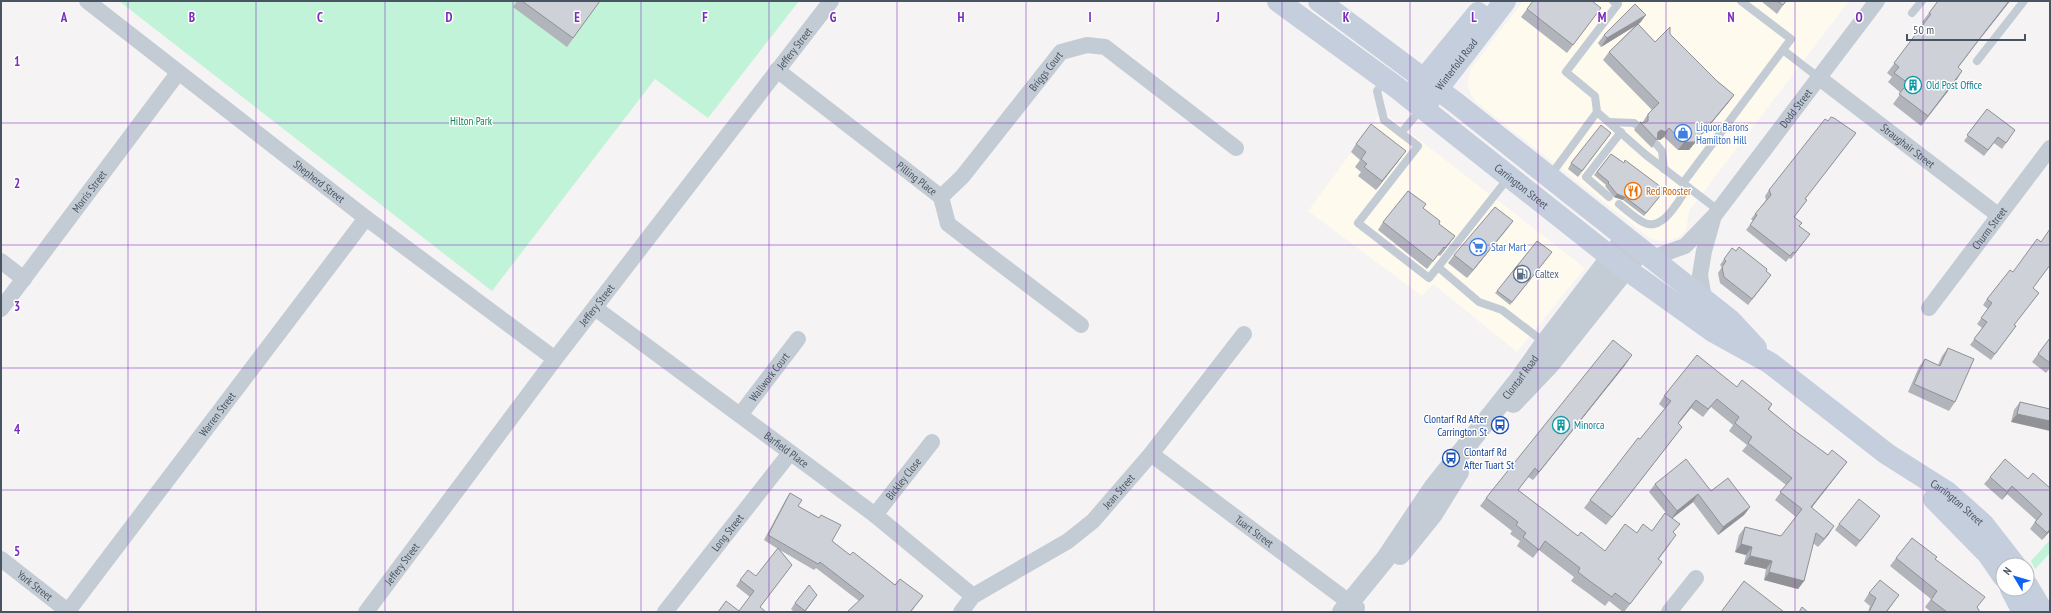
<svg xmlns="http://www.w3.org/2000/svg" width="2051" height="613" viewBox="0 0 2051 613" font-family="'PT Sans Narrow',sans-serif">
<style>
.commercial{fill:#fefaee}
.green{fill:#c0f3d7}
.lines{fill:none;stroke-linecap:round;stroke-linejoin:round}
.service{stroke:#c3ccd4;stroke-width:8}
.minor{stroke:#c3ccd4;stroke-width:16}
.tertiary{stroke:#c3ccd4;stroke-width:20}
.secondary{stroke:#c5cedc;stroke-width:22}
.wall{fill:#b1b4ba}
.shaded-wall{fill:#909297}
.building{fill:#ced1d8;stroke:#909297}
.grid{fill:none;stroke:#7b2cbf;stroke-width:1;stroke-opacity:0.55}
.labels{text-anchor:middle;stroke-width:3;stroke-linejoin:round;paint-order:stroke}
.street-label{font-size:11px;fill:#495462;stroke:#fff}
.culture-label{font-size:11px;fill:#0d838f;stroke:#fff;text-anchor:start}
.park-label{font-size:11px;fill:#128553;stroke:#fff}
.shop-label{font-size:11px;fill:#366cbe;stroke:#fff;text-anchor:start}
.food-label{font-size:11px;fill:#c56008;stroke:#fff;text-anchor:start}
.service-label{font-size:11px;fill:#4e5e75;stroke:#fff;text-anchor:start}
.transit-label{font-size:11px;fill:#164399;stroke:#fff;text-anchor:end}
.grid-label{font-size:13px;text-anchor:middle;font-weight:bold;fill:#7b2cbf;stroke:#fff;stroke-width:3;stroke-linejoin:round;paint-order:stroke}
</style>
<rect width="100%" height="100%" fill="#f5f3f3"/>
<g class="commercial">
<polygon points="1523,1 1849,1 1689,211 1686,230 1680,236 1671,240 1661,241 1651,239 1475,101 1471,95 1467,83 1471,69"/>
<polygon points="1382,111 1585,268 1517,352 1433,284 1422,296 1308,211"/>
</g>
<g class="green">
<polygon points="119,1 799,1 708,118 655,79 492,291"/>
<polygon points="2050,540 2050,553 2035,569 2031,561"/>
</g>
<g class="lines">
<g class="service">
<polyline points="1912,13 1922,1"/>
<polyline points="1783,50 1818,77"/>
<polyline points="1977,61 2024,1"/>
<polyline points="1385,81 1377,91 1384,120 1418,146 1358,223 1429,278 1438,267"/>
<polyline points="1597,112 1595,96 1566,72 1618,4 1613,1"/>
<polyline points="1609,122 1634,123 1638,126"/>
<polyline points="1401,133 1421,109"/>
<polyline points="1656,144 1662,151 1664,169"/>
<polyline points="1550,176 1597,112 1646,155 1718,210"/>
<polyline points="1509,177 1438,267 1479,302 1502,310 1545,343"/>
<polyline points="1683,183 1791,39 1741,1"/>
<polyline points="1609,197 1586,177 1621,132"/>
<path d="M1619,204C1626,210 1633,216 1641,221C1662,235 1678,201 1688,187"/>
</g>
<g class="minor">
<path id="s1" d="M87,1L366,218L555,359"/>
<path id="s2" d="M777,70L941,197L948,224L1081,325"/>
<path id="s3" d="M1818,77L1998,215"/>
<path id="s4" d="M941,197L962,177L1061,52L1087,45L1105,47L1236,148"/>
<path id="s5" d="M1652,258L1685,246L1714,216L1877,1"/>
<polyline points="1,261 24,279"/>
<polyline points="1704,299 1700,275 1704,251 1713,219"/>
<path id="s6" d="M595,308L875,515L973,596"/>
<path id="s7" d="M1929,308L2050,148"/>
<path id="s8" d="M1,309L178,73"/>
<path id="s9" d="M740,415L798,339"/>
<path id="s10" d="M1151,454L1357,608"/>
<path id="s11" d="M875,515L932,442"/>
<path id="s12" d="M1,559L69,612"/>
<path id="s13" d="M68,611L366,218"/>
<path id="s14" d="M366,612L555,359L831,1"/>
<path id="s15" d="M665,612L790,453"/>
<path id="s16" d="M961,612L973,596L1068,541L1093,521L1151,454L1244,334"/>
<polyline points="1669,612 1696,578"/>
</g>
<g class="tertiary">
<polyline points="1513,403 1550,364 1641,250"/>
<polyline points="1400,555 1433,514 1459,472"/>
<path id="s17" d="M1342,612L1386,558L1433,488L1518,381L1545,343L1626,237"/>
</g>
<g class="secondary">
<path id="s18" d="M1278,1L1396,87L1626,269L1714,332L1770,363L1887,454L1947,492L1983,524L2015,565"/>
<polyline points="1319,1 1456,103 1730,320 1756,348"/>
<polyline points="1415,90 1478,13"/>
<path id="s19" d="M1429,100L1505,1"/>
<polyline points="1934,499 1988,554 2003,576"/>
<polyline points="2027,585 2043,612"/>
<polyline points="2011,589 2023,612"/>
</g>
</g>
<g class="wall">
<polygon points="517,1 600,1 567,47 513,7"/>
<polygon points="1761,1 1786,1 1777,14"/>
<polygon points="1938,1 2010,1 1980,39 1958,68 1962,71 1921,126 1893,104 1901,93 1888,82 1892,77 1887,73 1924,24 1922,22"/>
<polygon points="1527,9 1595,16 1567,53 1521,17"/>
<polygon points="1640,23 1638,24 1655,42 1670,34 1717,81 1734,95 1728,103 1689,150 1678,150 1664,137 1660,140 1657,139 1652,148 1634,130 1640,122 1642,123 1648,114 1652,110 1603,60 1609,52 1635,26 1601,47 1598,43 1604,35"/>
<polygon points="1987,109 2015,130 2002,149 1994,143 1984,156 1964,141"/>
<polygon points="1828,121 1856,133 1805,199 1807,200 1794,217 1799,226 1806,239 1791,259 1789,258 1786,262 1746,230 1753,221 1751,219 1766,200 1765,196 1769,190"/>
<polygon points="1611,133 1578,177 1568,169 1571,163"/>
<polygon points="1356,144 1400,159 1376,190 1358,176 1361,172 1355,167 1360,160 1351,152"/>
<polygon points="1611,154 1623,163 1665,190 1644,216 1623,200 1614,197 1605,186 1606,185 1594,175"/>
<polygon points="1423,208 1439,224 1455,236 1440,256 1438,255 1427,269 1378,230 1383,222"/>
<polygon points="1513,221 1507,229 1467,278 1448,263 1454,255"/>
<polygon points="1550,255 1510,305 1495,293 1497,291"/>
<polygon points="1724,259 1766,271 1767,281 1748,305 1720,283 1718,273 1722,267 1720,265"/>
<polygon points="2033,288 2039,293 2014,325 2016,326 1991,360 1970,345 1982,328 1977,324 1988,309 1983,305 1987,299"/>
<polygon points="2050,338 2050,368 2046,373 2032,362"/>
<polygon points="1948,348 1955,402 1949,411 1908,392 1919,367 1925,359 1938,365 1942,356"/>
<polygon points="1626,364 1533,480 1528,477 1518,490 1578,536 1605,551 1637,533 1652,531 1667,514 1649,492 1655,484 1711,491 1750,507 1744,515 1718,535 1693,502 1673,518 1674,533 1670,544 1659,559 1656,570 1624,612 1623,612 1609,601 1605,606 1585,591 1571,581 1574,577 1539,550 1533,558 1517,546 1520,541 1510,534 1512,531 1480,506 1486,498"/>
<polygon points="1737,387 1772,404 1769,410 1795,431 1828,455 1847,462 1812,507 1829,534 1818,547 1813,543 1804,581 1798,589 1764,580 1766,569 1744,564 1746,555 1735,552 1739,535 1745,527 1781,536 1796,517 1775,500 1786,485 1742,451 1747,445 1729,431 1733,425 1711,407 1703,417 1691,408 1678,424 1682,427 1676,435 1606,525 1584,508 1590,500 1640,439 1665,409 1659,404 1664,396"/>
<polygon points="2020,402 2050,409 2011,422 2014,410"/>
<polygon points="1990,477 2028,479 2050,488 2050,531 2042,540 2030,529 2036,520 2007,494 2002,500 1984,484"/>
<polygon points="790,493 798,506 819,518 821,515 832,541 850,555 895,585 923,596 911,612 847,612 859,601 816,568 814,570 780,550 792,565 760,607 739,611 750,597 736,586 740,580 756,576 778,549 764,540 786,499"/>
<polygon points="1880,516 1856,547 1835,530 1839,524"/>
<polygon points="1896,558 1935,560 1977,608 1980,612 1931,612 1925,607 1931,599 1890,566"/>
<polygon points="1869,593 1899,595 1887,612 1868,612 1870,606 1864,601"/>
<polygon points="817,595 805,612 794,612 791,609 795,603"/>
</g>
<g class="shaded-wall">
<polygon points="2009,1 2010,1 1980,39 1987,29"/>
<polygon points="1646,15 1640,23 1601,47 1607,38"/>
<polygon points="1962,71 1956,81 1921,126 1928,116"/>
<polygon points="1734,95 1728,103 1689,150 1678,150 1684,142"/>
<polygon points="1669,128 1664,137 1660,140 1655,139 1658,132 1661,130"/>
<polygon points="1406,151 1400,159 1376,190 1382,181"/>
<polygon points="1617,194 1625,197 1623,200 1614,197"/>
<polygon points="1513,221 1507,229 1467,278 1473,270"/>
<polygon points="1455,236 1440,256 1445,248"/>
<polygon points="1632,355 1626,364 1533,480 1539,472"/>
<polygon points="1696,400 1691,408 1672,431 1678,423"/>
<polygon points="2017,414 2050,421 2050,431 2011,422"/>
<polygon points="1682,427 1676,435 1606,525 1612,517"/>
<polygon points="1847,462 1841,470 1806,515 1811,507"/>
<polygon points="2012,486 2007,494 2002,500 2007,492"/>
<polygon points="1698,494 1693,502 1671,519 1677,511"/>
<polygon points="1750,507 1744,515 1718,535 1723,527"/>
<polygon points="1834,526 1829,534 1818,547 1824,539"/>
<polygon points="2050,529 2050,531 2042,540 2047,533"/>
<polygon points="1741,544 1752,547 1746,555 1735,552"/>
<polygon points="1750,556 1772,561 1766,569 1744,564"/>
<polygon points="1769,572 1804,581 1798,589 1764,580"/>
</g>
<g class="building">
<polygon points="522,1 600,1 573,38"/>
<polygon points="1533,1 1592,1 1601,8 1573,45 1527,9"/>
<polygon points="1777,1 1786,1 1783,5"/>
<polygon points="1938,1 2009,1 1987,29 1958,67 1962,71 1928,116 1899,94 1908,83 1894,73 1899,67 1894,63 1931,14 1929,13"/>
<polygon points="1635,4 1646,15 1607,38 1604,35"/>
<polygon points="1638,24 1655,42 1670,27 1670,34 1717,81 1734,95 1695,142 1684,142 1669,128 1666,132 1661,130 1658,132 1657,140 1640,122 1644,123 1648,121 1648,114 1659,103 1609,52"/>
<polygon points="1987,109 2015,130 2006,143 1998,137 1988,150 1967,135"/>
<polygon points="1831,117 1834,118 1856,133 1805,199 1807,200 1794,217 1802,223 1799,226 1810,234 1795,253 1793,252 1790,256 1750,225 1757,215 1755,214 1771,195 1769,190 1825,119 1828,121"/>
<polygon points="1371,124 1406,151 1382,181 1364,167 1367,164 1361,159 1366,152 1356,144"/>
<polygon points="1601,125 1611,133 1582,171 1571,163"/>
<polygon points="1611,154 1624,163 1625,160 1665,190 1646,213 1625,197 1617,194 1608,183 1609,182 1597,172"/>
<polygon points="1408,191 1426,204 1423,208 1440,221 1439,224 1455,236 1445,248 1444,247 1433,261 1383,222"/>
<polygon points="1495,207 1513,221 1473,270 1454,255"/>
<polygon points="2050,229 2050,265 2033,288 2039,293 2014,325 2016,326 1995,354 1974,339 1987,322 1981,318 1992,303 1987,299 2010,270 2013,272 2037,239 2041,242"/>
<polygon points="1537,241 1552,252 1512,302 1497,291"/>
<polygon points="1739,247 1767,269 1766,271 1771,275 1752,299 1724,277 1722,267 1726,261 1724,259 1732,248 1736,251"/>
<polygon points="2050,338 2050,363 2038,354"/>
<polygon points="1613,340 1632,355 1539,472 1535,468 1518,490 1578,536 1581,532 1605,551 1625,524 1637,533 1643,524 1652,531 1665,513 1680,524 1673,532 1676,535 1658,559 1662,562 1630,604 1615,593 1612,597 1591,582 1578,572 1580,568 1545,541 1539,550 1523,537 1526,533 1516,525 1518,522 1486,498"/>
<polygon points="1948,348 1974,359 1955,402 1914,384 1925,359 1940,366"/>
<polygon points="1697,355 1737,387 1742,380 1772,404 1768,409 1795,431 1828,455 1832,450 1847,462 1811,507 1834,526 1824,539 1816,533 1804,581 1769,572 1772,561 1750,556 1752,547 1741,544 1745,527 1781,536 1802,509 1780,492 1792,478 1748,443 1752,437 1735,423 1739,417 1717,399 1708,409 1696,400 1678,423 1682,427 1612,517 1590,500 1638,438 1640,439 1671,401 1664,396"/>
<polygon points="2020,402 2050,409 2050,421 2017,414"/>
<polygon points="1686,459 1711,491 1728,478 1750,507 1723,527 1698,494 1677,511 1655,484"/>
<polygon points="2005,459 2028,479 2033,473 2050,488 2050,529 2047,533 2035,522 2042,514 2012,486 2007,492 1990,477"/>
<polygon points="790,493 802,500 798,506 819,518 821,515 841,525 832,541 850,555 853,552 895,585 900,579 923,596 910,612 847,612 864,596 820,562 818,564 768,535"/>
<polygon points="1859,499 1880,516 1860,541 1839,524"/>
<polygon points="1912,538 1937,557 1935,559 1985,597 1977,607 1980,612 1947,612 1931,600 1937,591 1896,558"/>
<polygon points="778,548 792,565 760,607 766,612 718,612 726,601 739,611 754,591 740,580 748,570 756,576"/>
<polygon points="1880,580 1899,595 1886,612 1869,612 1876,598 1869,593"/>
<polygon points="1744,581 1784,612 1721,612"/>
<polygon points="809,585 817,595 805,611 795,603"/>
<polygon points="1802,607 1808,612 1799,612"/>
</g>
<path class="grid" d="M128,1V612M256,1V612M385,1V612M513,1V612M641,1V612M769,1V612M897,1V612M1026,1V612M1154,1V612M1282,1V612M1410,1V612M1538,1V612M1666,1V612M1795,1V612M1923,1V612M1,123H2050M1,245H2050M1,368H2050M1,490H2050"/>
<defs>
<g id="building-ring" transform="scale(0.9)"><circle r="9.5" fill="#fff" stroke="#0f9aa8" stroke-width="1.5"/><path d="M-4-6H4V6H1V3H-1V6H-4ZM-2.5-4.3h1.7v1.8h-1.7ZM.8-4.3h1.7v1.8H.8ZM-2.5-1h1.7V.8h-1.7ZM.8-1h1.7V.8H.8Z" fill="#0f9aa8"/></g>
<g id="shop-ring" transform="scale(0.9)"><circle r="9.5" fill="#fff" stroke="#3f7fe0" stroke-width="1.5"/><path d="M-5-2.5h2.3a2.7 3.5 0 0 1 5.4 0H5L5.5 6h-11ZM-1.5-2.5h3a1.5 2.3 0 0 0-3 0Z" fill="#3f7fe0"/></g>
<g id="restaurant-ring" transform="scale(0.9)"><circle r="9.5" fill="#fff" stroke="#e8710a" stroke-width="1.5"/><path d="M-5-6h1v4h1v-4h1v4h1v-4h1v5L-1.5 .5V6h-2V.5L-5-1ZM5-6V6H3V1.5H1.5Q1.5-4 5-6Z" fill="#e8710a"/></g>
<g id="supermarket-ring" transform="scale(0.9)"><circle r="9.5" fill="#fff" stroke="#3f7fe0" stroke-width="1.5"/><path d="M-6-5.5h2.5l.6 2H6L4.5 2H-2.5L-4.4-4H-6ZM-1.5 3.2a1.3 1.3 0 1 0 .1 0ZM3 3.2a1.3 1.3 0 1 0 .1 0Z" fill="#3f7fe0"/></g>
<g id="fuel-ring" transform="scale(0.9)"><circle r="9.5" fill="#fff" stroke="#5c6f8a" stroke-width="1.5"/><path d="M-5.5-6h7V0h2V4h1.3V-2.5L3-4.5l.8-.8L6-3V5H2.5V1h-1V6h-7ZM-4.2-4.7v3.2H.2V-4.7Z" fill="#5c6f8a"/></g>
<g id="bus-ring" transform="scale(0.9)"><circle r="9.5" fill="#fff" stroke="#1a4fb4" stroke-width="1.5"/><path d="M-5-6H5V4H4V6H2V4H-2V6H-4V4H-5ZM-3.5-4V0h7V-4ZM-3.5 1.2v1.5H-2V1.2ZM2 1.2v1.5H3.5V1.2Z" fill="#1a4fb4"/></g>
</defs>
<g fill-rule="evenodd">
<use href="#building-ring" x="1913" y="85"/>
<use href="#shop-ring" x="1683" y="133"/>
<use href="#restaurant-ring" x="1633" y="191"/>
<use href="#supermarket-ring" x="1478" y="247"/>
<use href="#fuel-ring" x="1522" y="274"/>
<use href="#bus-ring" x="1500" y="425"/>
<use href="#building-ring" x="1561" y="425"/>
<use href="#bus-ring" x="1451" y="458"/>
</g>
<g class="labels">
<g class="street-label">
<text dy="4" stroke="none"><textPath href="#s14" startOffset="708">Jeffery Street</textPath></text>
<text dy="4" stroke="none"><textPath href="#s19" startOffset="45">Winterfold Road</textPath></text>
<text dy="4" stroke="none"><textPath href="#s4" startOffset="164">Briggs Court</textPath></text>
<text dy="4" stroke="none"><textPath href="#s5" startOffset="212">Dodd Street</textPath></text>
<text dy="4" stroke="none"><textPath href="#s3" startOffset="113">Straughair Street</textPath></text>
<text dy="4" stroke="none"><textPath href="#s2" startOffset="177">Pilling Place</textPath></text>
<text dy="4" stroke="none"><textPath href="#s1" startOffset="294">Shepherd Street</textPath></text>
<text dy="4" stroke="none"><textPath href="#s18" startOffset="306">Carrington Street</textPath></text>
<text dy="4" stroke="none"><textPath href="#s8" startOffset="147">Morris Street</textPath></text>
<text dy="4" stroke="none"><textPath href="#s7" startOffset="100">Churm Street</textPath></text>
<text dy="4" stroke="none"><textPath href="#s14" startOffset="384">Jeffery Street</textPath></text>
<text dy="4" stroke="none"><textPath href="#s9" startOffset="48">Wallwork Court</textPath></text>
<text dy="4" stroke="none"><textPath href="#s17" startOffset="295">Clontarf Road</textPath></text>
<text dy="4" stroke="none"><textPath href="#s13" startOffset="247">Warren Street</textPath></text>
<text dy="4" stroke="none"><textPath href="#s6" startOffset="238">Barfield Place</textPath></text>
<text dy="4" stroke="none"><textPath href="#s11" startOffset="46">Bickley Close</textPath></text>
<text dy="4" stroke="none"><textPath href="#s16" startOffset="201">Jean Street</textPath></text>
<text dy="4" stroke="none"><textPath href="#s18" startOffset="845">Carrington Street</textPath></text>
<text dy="4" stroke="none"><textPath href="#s10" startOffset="129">Tuart Street</textPath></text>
<text dy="4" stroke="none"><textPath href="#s15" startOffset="101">Long Street</textPath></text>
<text dy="4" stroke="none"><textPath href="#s14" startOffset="60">Jeffery Street</textPath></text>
<text dy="4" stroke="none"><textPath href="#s12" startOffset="43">York Street</textPath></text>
</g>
<g class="culture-label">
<text x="1926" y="89">Old Post Office</text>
<text x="1574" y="429">Minorca</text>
</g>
<g class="park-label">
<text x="471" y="125">Hilton Park</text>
</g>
<g class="shop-label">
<text x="1696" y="131">Liquor Barons<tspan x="1696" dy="13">Hamilton Hill</tspan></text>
<text x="1491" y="251">Star Mart</text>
</g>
<g class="food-label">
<text x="1646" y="195">Red Rooster</text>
</g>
<g class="service-label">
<text x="1535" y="278">Caltex</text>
</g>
<g class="transit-label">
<text x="1487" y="423">Clontarf Rd After<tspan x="1487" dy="13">Carrington St</tspan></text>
<text x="1464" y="456" text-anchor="start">Clontarf Rd<tspan x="1464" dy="13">After Tuart St</tspan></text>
</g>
</g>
<g class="grid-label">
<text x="64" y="22">A</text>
<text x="192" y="22">B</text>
<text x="320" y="22">C</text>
<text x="449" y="22">D</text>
<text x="577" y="22">E</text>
<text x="705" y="22">F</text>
<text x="833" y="22">G</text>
<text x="961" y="22">H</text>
<text x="1090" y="22">I</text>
<text x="1218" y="22">J</text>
<text x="1346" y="22">K</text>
<text x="1474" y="22">L</text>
<text x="1602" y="22">M</text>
<text x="1731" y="22">N</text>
<text x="1859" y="22">O</text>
<text x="17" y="66">1</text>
<text x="17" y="188">2</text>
<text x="17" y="311">3</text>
<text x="17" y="434">4</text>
<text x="17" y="556">5</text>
</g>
<rect width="2051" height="613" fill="none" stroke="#495462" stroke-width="4"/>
<g transform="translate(2015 577) rotate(308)"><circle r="19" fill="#ffffff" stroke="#b6bbc0"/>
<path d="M0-3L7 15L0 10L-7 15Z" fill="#1063f2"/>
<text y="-6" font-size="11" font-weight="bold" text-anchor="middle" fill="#495462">N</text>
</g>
<path d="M1907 34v6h118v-6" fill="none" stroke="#495462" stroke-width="2"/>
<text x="1913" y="34" font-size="12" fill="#495462" stroke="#ffffff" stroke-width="3" paint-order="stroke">50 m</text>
</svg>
